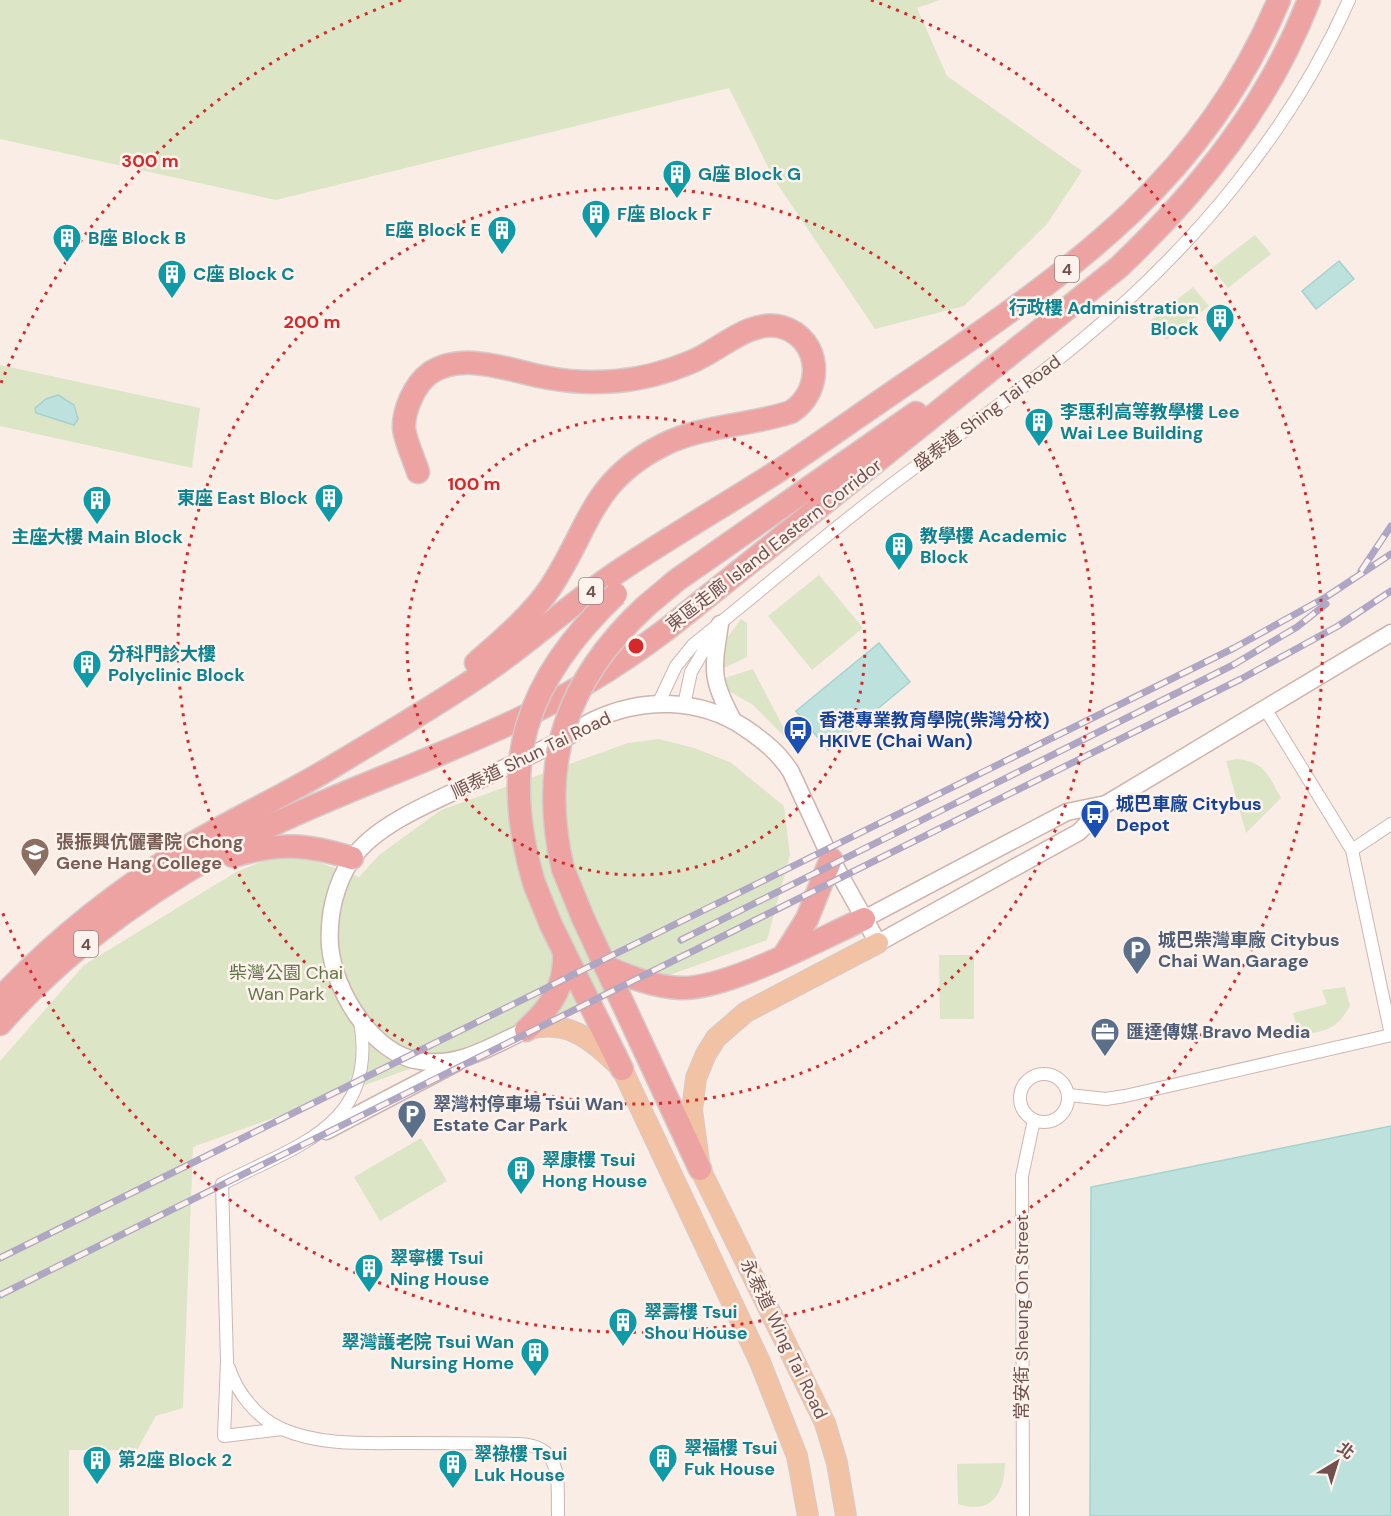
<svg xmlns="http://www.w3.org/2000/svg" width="1391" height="1516" viewBox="0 0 1391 1516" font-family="'DM Sans','Noto Sans TC',sans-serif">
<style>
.green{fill:#dce6c6}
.water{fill:#bde2de;stroke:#a4d2ce;stroke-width:1.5}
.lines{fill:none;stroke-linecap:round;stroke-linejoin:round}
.street-casing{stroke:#cdb6b1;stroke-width:14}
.secondary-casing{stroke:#cfb4ae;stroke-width:19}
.primary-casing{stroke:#d4cbca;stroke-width:22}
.highway-casing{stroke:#d4cbca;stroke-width:25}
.street{stroke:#fff;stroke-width:12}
.secondary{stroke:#fff;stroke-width:16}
.primary{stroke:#f2c2a5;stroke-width:20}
.highway{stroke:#eea3a3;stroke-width:22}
.rail-casing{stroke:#aea6c3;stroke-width:7}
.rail{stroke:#fdf2ec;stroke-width:4.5;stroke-dasharray:14;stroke-linecap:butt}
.highway-bridge-casing{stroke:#d4cbca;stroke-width:25;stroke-linecap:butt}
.highway-bridge{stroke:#eea3a3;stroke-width:22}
.ring{fill:none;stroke:#d62828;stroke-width:3;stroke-dasharray:3 6}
.labels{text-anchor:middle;stroke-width:5;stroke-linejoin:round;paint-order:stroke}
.shield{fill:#fdf2ec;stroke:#9b817d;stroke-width:1.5}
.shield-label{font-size:16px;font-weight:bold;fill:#71514e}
.culture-label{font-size:18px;font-weight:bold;fill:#0d838f;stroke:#fdf2ec;text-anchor:start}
.street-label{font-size:18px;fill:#71514e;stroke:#fdf2ec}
.transit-label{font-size:18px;font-weight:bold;fill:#164399;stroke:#fdf2ec;text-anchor:start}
.education-label{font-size:18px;font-weight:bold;fill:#785e54;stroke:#fdf2ec;text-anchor:start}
.service-label{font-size:18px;font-weight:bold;fill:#4e5e75;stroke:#fdf2ec;text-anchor:start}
.park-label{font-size:18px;fill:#617647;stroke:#fdf2ec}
.centre{fill:#d62828;stroke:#fdf2ec;stroke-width:3}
.ring-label{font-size:18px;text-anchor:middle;font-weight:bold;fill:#d62828;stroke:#fdf2ec;stroke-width:5;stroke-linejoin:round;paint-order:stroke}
</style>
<rect width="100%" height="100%" fill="#faede6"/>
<g class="green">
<polygon points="0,0 940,0 917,8 947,76 1082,171 1047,224 964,306 875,329 774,179 729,88 276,200 0,139"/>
<polygon points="1255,235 1271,254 1228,288 1212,268"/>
<polygon points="1193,287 1209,306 1166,340 1150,321"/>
<polygon points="0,365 200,408 192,468 0,426"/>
<polygon points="819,575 863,628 812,670 768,616"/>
<polygon points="741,619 747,623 747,657 722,669 724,642"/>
<polygon points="753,669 792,744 753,705 727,690 725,678"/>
<polygon points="659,739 694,748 730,762 784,806 790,855 767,940 193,1147 183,1408 156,1416 137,1450 69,1450 69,1516 0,1516 0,1061 84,965 236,872 288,851 359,877 379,855 441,810 628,743"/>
<path d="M1237,759C1265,762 1268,775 1281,798L1246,833L1226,761Z"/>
<polygon points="939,955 974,955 974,1019 940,1019"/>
<path d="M1345,987L1350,1006C1336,1030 1327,1030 1300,1036L1293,1013L1327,1004L1322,990Z"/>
<polygon points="421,1138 447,1181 380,1221 354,1177"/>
<path d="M1005,1463C1005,1491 992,1516 958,1504L957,1464Z"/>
</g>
<g class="water">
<polygon points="1339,261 1354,279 1316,309 1302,291"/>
<polygon points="58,395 74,405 78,419 74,425 36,413 35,408 46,399"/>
<polygon points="879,643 910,682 828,750 796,711"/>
<polygon points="1391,1126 1391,1516 1090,1516 1091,1187"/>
</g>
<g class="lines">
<g class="street-casing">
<g id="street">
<path d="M658,704L676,666L693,645C757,594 818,541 882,492C949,441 1019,393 1083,339C1193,248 1291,131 1349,0"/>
<polyline points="684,705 691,672 713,635"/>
<polyline points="1266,710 1352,850 1391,1035"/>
<polyline points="1352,850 1391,824"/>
<circle cx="1044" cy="1098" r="24"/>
<polyline points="1069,1095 1106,1099 1125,1096 1391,1035"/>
<path d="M229,1368C237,1393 257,1418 282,1429C321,1446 368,1443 409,1443C446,1443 483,1443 520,1444C564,1446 557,1483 558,1516"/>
<path d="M282,1429L224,1436L227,1361L222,1184C299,1144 378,1126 360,1020"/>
<polyline points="1023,1516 1022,1176 1034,1120"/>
</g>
</g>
<g class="secondary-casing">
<g id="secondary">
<path d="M720,624C713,670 710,678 733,720"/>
<polyline points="864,919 1067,812 1106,804"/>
<path d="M526,1030C492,1046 458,1068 419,1061C372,1053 334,991 330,946C328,916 335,884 352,859C378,821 445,797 486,777C512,764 538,752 564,739C574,734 583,725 594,720C643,697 700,698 745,728C764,741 779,753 791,772L831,859L878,943L1079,832L1106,804L1391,633"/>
<polyline points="326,1131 456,1063"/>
</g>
</g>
<g class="primary-casing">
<g id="primary">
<path d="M526,1030C568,1017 593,1041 622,1069L760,1362L797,1456L808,1516"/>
<polyline points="846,1516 837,1463 825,1423 700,1169 692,1110 696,1078 706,1054 716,1038 746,1012 878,943"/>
</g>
</g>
<g class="highway-casing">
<g id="highway">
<path d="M418,472C414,459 406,443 404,429C403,410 415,384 430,373C465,350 512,372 549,378C571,382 594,383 617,381C642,379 667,372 691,362C719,351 750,318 782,327C822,339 824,391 791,412C749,426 703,425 663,445C590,482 590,528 550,588C530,617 502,640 476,663"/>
<polyline points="646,606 677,580 916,413"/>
<path d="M233,856C279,842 307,844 352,858"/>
<polyline points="563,869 583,918 700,1169"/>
<polyline points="534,883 551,925 622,1069"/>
<polyline points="785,954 807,919 831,859"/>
<path d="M606,967C630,977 654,987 681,988C728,989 819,939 864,919"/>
<path d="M0,999C55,939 123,887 192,844C239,816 290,793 337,764C388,733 441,703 491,668C536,637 576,599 622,569C675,534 730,502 783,468C831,436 878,402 926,370C1079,265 1204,177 1279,0"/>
<path d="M0,1024C73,941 171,874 270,826C343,791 421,764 495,730C557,703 614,669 667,629L1119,267C1200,190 1268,105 1309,0"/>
<path d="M526,1030C551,1007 566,986 564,952"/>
</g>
</g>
<use href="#street" class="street"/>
<use href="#secondary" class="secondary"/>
<use href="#primary" class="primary"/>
<use href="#highway" class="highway"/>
<g class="rail-casing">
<g id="rail">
<polyline points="1361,571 1391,526"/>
<polyline points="681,940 1233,665 1297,627 1326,604"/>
<polyline points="0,1258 1234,648 1326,597 1391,554"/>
<polyline points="0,1295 1241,679 1338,626 1391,591"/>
</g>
</g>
<use href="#rail" class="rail"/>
<g class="highway-bridge-casing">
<g id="highway-bridge">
<path d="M563,869C538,762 566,680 646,606"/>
<path d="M534,883C498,761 525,681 616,594"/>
</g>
</g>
<use href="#highway-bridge" class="highway-bridge"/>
</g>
<g class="ring">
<circle cx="636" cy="646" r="229"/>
<circle cx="636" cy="646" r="458"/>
<path d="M1 383A687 687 0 0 1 401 0M871 0A687 687 0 1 1 1 909"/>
</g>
<defs>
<g id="building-pin" transform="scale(1.5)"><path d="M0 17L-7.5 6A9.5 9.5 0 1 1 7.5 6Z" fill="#0f9aa8" stroke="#fdf2ec"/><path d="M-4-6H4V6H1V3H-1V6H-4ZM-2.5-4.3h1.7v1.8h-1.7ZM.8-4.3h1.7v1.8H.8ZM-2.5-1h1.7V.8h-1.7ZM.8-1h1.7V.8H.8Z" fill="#fff"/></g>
<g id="bus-pin" transform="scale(1.5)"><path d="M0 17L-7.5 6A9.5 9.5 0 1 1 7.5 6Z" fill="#1a4fb4" stroke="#fdf2ec"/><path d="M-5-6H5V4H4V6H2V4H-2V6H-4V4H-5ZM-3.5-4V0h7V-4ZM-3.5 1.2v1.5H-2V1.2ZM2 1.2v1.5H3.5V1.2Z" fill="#fff"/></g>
<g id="school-pin" transform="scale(1.5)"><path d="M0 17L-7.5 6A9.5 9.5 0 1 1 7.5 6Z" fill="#8d6e63" stroke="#fdf2ec"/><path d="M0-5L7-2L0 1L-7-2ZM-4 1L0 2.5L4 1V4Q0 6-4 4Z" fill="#fff"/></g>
<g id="parking-pin" transform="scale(1.5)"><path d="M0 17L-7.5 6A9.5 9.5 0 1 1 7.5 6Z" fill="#5c6f8a" stroke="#fdf2ec"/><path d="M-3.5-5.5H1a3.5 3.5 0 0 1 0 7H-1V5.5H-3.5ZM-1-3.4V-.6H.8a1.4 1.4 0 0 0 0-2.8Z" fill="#fff"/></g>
<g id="office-pin" transform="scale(1.5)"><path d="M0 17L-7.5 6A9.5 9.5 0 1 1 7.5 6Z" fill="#5c6f8a" stroke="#fdf2ec"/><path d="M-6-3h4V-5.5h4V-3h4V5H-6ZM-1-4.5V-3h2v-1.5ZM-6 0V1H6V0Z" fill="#fff"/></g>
</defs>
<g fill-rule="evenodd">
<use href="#building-pin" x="677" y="174"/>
<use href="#building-pin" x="596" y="214"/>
<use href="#building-pin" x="502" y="230"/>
<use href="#building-pin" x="67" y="238"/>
<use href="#building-pin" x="172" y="274"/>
<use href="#building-pin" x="1220" y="318"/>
<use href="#building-pin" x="1039" y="422"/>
<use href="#building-pin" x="329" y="498"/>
<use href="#building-pin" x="97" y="500"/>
<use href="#building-pin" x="899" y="546"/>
<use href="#building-pin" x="87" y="664"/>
<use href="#bus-pin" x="798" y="730"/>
<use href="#bus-pin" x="1095" y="814"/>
<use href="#school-pin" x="35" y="852"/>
<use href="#parking-pin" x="1137" y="950"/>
<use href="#office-pin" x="1105" y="1032"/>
<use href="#parking-pin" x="412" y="1114"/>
<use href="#building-pin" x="521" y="1170"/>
<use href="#building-pin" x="369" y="1268"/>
<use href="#building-pin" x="623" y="1322"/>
<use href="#building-pin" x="535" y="1352"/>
<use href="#building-pin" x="663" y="1458"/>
<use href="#building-pin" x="97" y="1460"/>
<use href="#building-pin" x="453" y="1464"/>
</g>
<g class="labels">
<g class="shield">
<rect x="1055" y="256" width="24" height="26" rx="4.5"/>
<rect x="579" y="578" width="24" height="26" rx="4.5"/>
<rect x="74" y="931" width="24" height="26" rx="4.5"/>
</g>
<g class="shield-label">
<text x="1067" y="275">4</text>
<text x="591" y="597">4</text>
<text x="86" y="950">4</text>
</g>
<g class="culture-label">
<text x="698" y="180">G座 Block G</text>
<text x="617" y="220">F座 Block F</text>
<text x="481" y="236" text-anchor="end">E座 Block E</text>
<text x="88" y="244">B座 Block B</text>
<text x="193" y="280">C座 Block C</text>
<text x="1199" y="314" text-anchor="end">行政樓 Administration<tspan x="1199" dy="21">Block</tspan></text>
<text x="1060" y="418">李惠利高等教學樓 Lee<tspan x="1060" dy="21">Wai Lee Building</tspan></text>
<text x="308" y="504" text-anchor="end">東座 East Block</text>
<text x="920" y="542">教學樓 Academic<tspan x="920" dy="21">Block</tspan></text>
<text x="97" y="543" text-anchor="middle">主座大樓 Main Block</text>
<text x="108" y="660">分科門診大樓<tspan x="108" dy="21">Polyclinic Block</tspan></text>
<text x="542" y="1166">翠康樓 Tsui<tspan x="542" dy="21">Hong House</tspan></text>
<text x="390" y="1264">翠寧樓 Tsui<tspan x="390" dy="21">Ning House</tspan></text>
<text x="644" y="1318">翠壽樓 Tsui<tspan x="644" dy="21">Shou House</tspan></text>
<text x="514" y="1348" text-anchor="end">翠灣護老院 Tsui Wan<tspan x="514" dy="21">Nursing Home</tspan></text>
<text x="684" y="1454">翠福樓 Tsui<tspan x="684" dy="21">Fuk House</tspan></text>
<text x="474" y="1460">翠祿樓 Tsui<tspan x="474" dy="21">Luk House</tspan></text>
<text x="118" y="1466">第2座 Block 2</text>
</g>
<g class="street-label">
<text transform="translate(987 413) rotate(-37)" y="6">盛泰道 Shing Tai Road</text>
<text transform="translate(774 545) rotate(-38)" y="6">東區走廊 Island Eastern Corridor</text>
<text transform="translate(531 755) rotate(-26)" y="6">順泰道 Shun Tai Road</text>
<text transform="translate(1022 1317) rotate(-90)" y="6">常安街 Sheung On Street</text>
<text transform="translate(784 1339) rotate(64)" y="6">永泰道 Wing Tai Road</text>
</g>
<g class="transit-label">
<text x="819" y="726">香港專業教育學院(柴灣分校)<tspan x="819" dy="21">HKIVE (Chai Wan)</tspan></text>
<text x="1116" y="810">城巴車廠 Citybus<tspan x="1116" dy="21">Depot</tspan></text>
</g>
<g class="education-label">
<text x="56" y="848">張振興伉儷書院 Chong<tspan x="56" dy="21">Gene Hang College</tspan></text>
</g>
<g class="service-label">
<text x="1158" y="946">城巴柴灣車廠 Citybus<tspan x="1158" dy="21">Chai Wan Garage</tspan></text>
<text x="1126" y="1038">匯達傳媒 Bravo Media</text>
<text x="433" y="1110">翠灣村停車場 Tsui Wan<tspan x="433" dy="21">Estate Car Park</tspan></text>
</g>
<g class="park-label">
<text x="286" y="979">柴灣公園 Chai<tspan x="286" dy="21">Wan Park</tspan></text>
</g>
</g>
<circle cx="636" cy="646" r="9" class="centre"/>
<g class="ring-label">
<text x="150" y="167">300 m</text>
<text x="312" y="328">200 m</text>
<text x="474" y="490">100 m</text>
</g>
<g transform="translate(1337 1462) rotate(38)" stroke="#fdf2ec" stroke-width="4.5" paint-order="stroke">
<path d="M0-4.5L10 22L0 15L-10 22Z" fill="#71514e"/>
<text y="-9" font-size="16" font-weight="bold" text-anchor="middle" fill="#71514e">北</text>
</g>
</svg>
